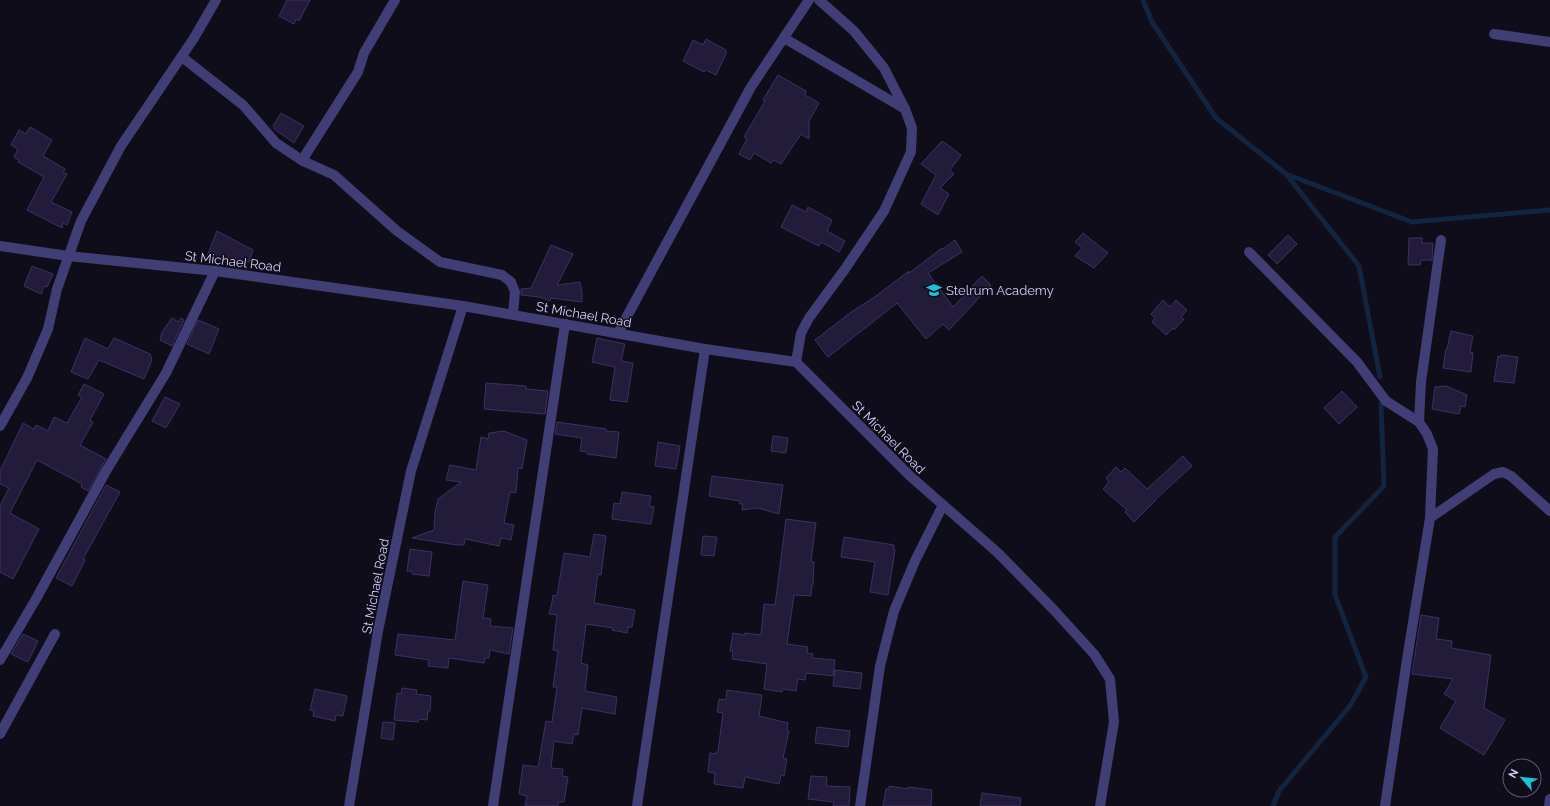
<svg xmlns="http://www.w3.org/2000/svg" width="1550" height="806" viewBox="0 0 1550 806" font-family="Raleway,sans-serif">
<style>
.lines{fill:none;stroke-linecap:round;stroke-linejoin:round}
.stream{stroke:#13243f;stroke-width:5}
.building{fill:#221c3a;stroke:#3b3163}
.minor{stroke:#403e75;stroke-width:10}
.labels{text-anchor:middle;stroke-width:3;stroke-linejoin:round;paint-order:stroke}
.street-label{font-size:13px;fill:#d3cef9;stroke:#100d1b}
.poi-label{font-size:13px;fill:#d3cef9;stroke:#100d1b;text-anchor:start}
</style>
<rect width="100%" height="100%" fill="#100d1b"/>
<g class="lines">
<g class="stream">
<polyline points="1143,0 1152,22 1216,118 1286,174 1412,222 1550,210"/>
<polyline points="1286,174 1359,266 1380,377"/>
<polyline points="1273,806 1279,791 1350,706 1366,677 1335,595 1335,537 1384,486 1381,404"/>
</g>
</g>
<g class="building">
<polygon points="287,0 310,0 299,21 296,19 294,24 279,16"/>
<polygon points="706,39 726,50 726,54 716,75 706,70 704,72 683,61 693,40 703,45"/>
<polygon points="778,75 806,91 805,95 819,103 809,121 809,139 801,134 781,164 774,160 771,163 754,153 750,160 739,154 747,139 744,137 765,101 763,100"/>
<polygon points="281,113 304,126 294,143 274,129 274,127 273,126"/>
<polygon points="30,127 52,140 43,156 65,169 63,172 67,174 51,202 72,212 67,225 63,223 62,228 27,210 44,177 18,162 19,160 14,157 18,149 11,145 19,130 26,134"/>
<polygon points="942,141 961,155 950,170 954,174 940,188 949,194 938,215 921,204 936,175 921,164"/>
<polygon points="792,205 806,212 808,207 832,220 827,231 845,241 839,252 821,242 819,246 781,227"/>
<polygon points="217,231 253,250 249,262 206,259"/>
<polygon points="1083,233 1108,253 1094,268 1075,256 1082,248 1075,242"/>
<polygon points="1288,235 1297,244 1277,264 1268,255"/>
<polygon points="1409,238 1422,238 1422,243 1433,243 1432,260 1421,260 1420,265 1408,265"/>
<polygon points="955,240 962,252 928,273 953,307 982,276 991,285 949,330 943,324 926,339 897,303 828,357 815,340 850,313 876,296 909,271 908,274 942,248 943,249"/>
<polygon points="551,245 573,254 557,285 580,282 582,292 582,302 551,298 550,301 540,297 521,295 521,289 531,288"/>
<polygon points="32,266 53,274 47,287 44,286 41,294 24,286"/>
<polygon points="1163,300 1170,307 1176,300 1187,310 1181,317 1184,319 1174,330 1173,328 1166,335 1152,322 1155,318 1151,314"/>
<polygon points="172,318 178,322 181,318 184,320 172,346 160,340 162,332"/>
<polygon points="198,320 219,329 209,354 187,344"/>
<polygon points="1451,331 1473,336 1470,352 1473,353 1471,372 1443,368 1446,349 1447,349"/>
<polygon points="85,338 108,349 114,338 150,354 152,360 144,379 99,360 88,379 71,372"/>
<polygon points="597,338 625,344 621,361 633,363 627,402 610,400 615,367 592,362"/>
<polygon points="1501,355 1518,357 1514,383 1494,381 1498,356 1500,357"/>
<polygon points="486,383 526,386 526,389 548,391 545,414 484,409"/>
<polygon points="84,384 104,394 90,420 93,422 80,445 106,459 88,491 81,487 82,484 37,460 10,513 39,529 13,579 0,572 0,506 9,488 0,484 0,471 23,423 34,429 36,425 48,431 54,417 67,423 82,397 78,395"/>
<polygon points="1446,386 1467,395 1465,407 1461,406 1459,414 1432,409 1435,387"/>
<polygon points="1342,391 1357,407 1339,424 1324,408"/>
<polygon points="165,397 180,404 166,428 152,421"/>
<polygon points="557,422 606,429 606,431 619,432 616,458 587,454 587,452 580,451 582,438 555,434"/>
<polygon points="504,431 527,440 522,469 518,468 516,493 510,492 504,523 514,525 511,540 501,538 499,546 465,539 464,545 457,545 412,538 434,530 435,513 438,499 461,482 446,480 450,465 476,470 481,437 488,439 489,433"/>
<polygon points="773,436 788,438 786,453 771,451"/>
<polygon points="658,442 680,446 676,469 655,466"/>
<polygon points="1183,456 1192,466 1155,500 1155,501 1134,522 1125,512 1127,510 1103,489 1109,482 1106,478 1116,467 1121,472 1125,468 1147,489"/>
<polygon points="712,476 783,485 779,514 758,508 742,510 743,504 740,504 740,501 709,496"/>
<polygon points="106,485 120,492 83,559 85,560 72,586 56,578"/>
<polygon points="622,492 651,496 649,506 654,507 651,524 612,519 614,503 620,504"/>
<polygon points="786,519 816,523 811,561 814,562 813,585 812,585 811,596 794,595 787,644 808,647 807,653 813,654 812,658 835,660 833,676 806,673 805,680 798,679 796,691 783,689 782,692 764,689 767,664 732,659 733,651 730,651 733,633 745,635 745,633 761,635 764,604 775,605"/>
<polygon points="594,534 606,536 601,575 598,574 594,603 635,610 632,627 628,627 627,633 612,630 613,628 586,624 581,663 588,665 585,691 617,697 615,714 582,708 578,735 574,734 572,744 554,741 551,768 563,769 562,776 568,777 564,802 558,802 558,806 525,806 527,796 519,794 523,765 538,767 546,721 552,722 557,687 553,687 558,651 553,650 557,615 549,614 552,602 553,595 557,596 564,553 590,557"/>
<polygon points="703,536 717,537 714,556 701,555"/>
<polygon points="844,537 894,545 894,549 895,550 888,595 870,592 875,562 841,557"/>
<polygon points="410,549 432,552 429,576 412,574 412,571 407,571"/>
<polygon points="463,581 488,585 483,618 491,619 490,626 513,628 509,654 490,650 489,658 485,658 484,663 449,658 448,668 428,666 429,660 395,655 398,634 455,640"/>
<polygon points="1421,615 1439,618 1436,639 1452,641 1451,648 1491,655 1484,708 1505,720 1484,755 1440,728 1456,701 1444,694 1453,679 1412,674"/>
<polygon points="23,634 38,641 28,662 11,654"/>
<polygon points="835,670 862,673 860,689 833,686"/>
<polygon points="402,688 417,690 416,694 431,696 430,711 428,711 427,720 419,719 418,722 394,720 397,693 401,694"/>
<polygon points="315,689 347,696 343,716 336,715 335,721 313,716 314,711 310,710"/>
<polygon points="727,690 762,695 759,716 788,723 787,730 789,731 783,758 787,759 784,776 781,775 779,784 745,777 743,788 714,784 715,773 708,772 710,753 716,754 716,752 718,752 723,713 717,712 719,699 726,700"/>
<polygon points="383,722 395,723 393,740 381,738"/>
<polygon points="817,727 850,731 848,747 815,743"/>
<polygon points="811,776 827,777 826,786 850,787 849,806 833,806 834,802 808,799"/>
<polygon points="889,786 908,789 908,787 932,790 931,806 883,806 886,789 889,789"/>
<polygon points="982,793 1021,798 1020,806 980,806"/>
</g>
<g class="lines">
<g class="minor">
<polyline points="395,0 364,53 358,72 306,154 303,161 334,175 397,231 440,262 502,275 511,282 515,292 513,314"/>
<polyline points="1494,34 1550,42"/>
<polyline points="784,38 905,109"/>
<polyline points="182,57 243,105 276,143 303,161"/>
<polyline points="0,246 68,256 215,271 463,306"/>
<polyline points="1249,252 1357,362 1386,401 1419,422 1427,434 1433,449 1430,518 1408,653 1385,806"/>
<polyline points="618,333 751,87 809,0"/>
<polyline points="796,362 801,333 809,318 845,269 884,211 911,152 912,128 905,109 884,68 854,31 819,0"/>
<polyline points="1419,422 1421,382 1441,240"/>
<polyline points="0,426 27,378 48,329 57,289 81,221 121,146 194,38 216,0"/>
<polyline points="1430,518 1494,474 1503,472 1511,476 1550,511"/>
<polyline points="0,660 36,599 106,471 166,373 215,271"/>
<polyline points="0,734 55,634"/>
<polyline points="349,806 378,631 411,471 463,306 705,349 796,362 910,476 998,553 1053,609 1094,654 1110,679 1114,722 1100,806"/>
<polyline points="493,806 565,324"/>
<polyline points="637,806 705,349"/>
<polyline points="860,806 880,666 894,611 915,561 943,505"/>
<polyline points="1549,806 1550,799"/>
</g>
</g>
<defs>
<g id="school-bare" transform="scale(1.2)"><path d="M0-5L7-2L0 1L-7-2ZM-4 1L0 2.5L4 1V4Q0 6-4 4Z" fill="#1ac4d8" stroke="#100d1b" stroke-width="2.5" paint-order="stroke"/></g>
</defs>
<g fill-rule="evenodd">
<use href="#school-bare" x="934" y="290"/>
</g>
<g class="labels">
<g class="street-label">
<text transform="translate(233 261) rotate(7)" y="5">St Michael Road</text>
<text transform="translate(584 314) rotate(10)" y="5">St Michael Road</text>
<text transform="translate(889 437) rotate(45)" y="5">St Michael Road</text>
<text transform="translate(375 586) rotate(-79)" y="5">St Michael Road</text>
</g>
<g class="poi-label">
<text x="946" y="295">Stelrum Academy</text>
</g>
</g>
<g transform="translate(1522 778) rotate(298)"><circle r="19" fill="#100d1b" stroke="#5e5a74"/>
<path d="M0-3L7 15L0 10L-7 15Z" fill="#1ac4d8"/>
<text y="-6" font-size="11" font-weight="bold" text-anchor="middle" fill="#d3cef9">N</text>
</g>
</svg>
